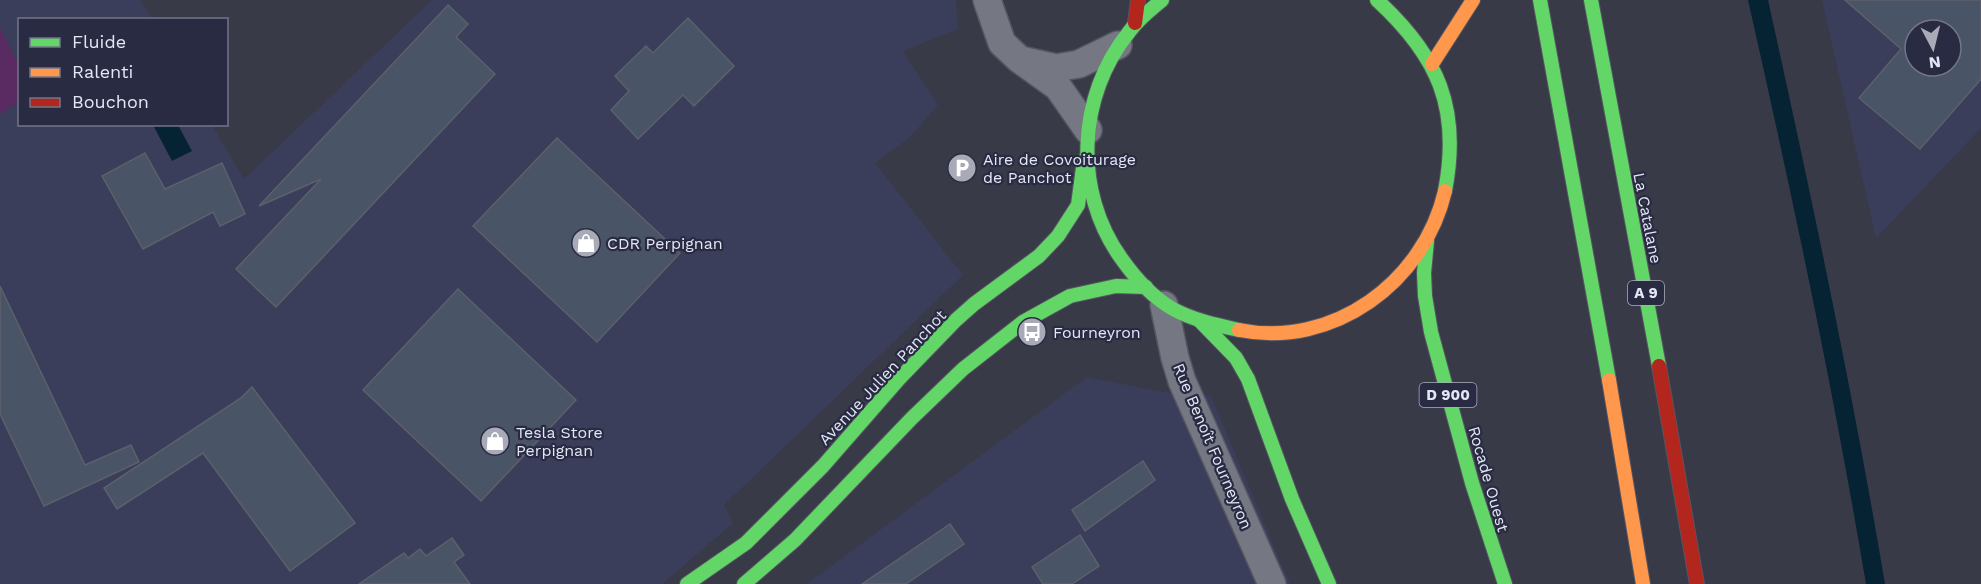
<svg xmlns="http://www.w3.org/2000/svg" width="1981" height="584" viewBox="0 0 1981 584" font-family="'Work Sans',sans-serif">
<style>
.built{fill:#3b3e5a;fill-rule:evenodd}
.green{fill:#592b62}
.water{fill:#062333}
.building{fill:#495466;stroke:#5d606b;stroke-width:1.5;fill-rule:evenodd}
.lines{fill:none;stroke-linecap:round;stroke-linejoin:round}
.street-casing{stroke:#555662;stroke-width:30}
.fast-casing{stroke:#555662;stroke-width:16}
.slow-casing{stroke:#555662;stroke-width:16}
.jam-casing{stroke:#555662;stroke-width:16}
.street{stroke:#757782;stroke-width:27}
.fast{stroke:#63d668;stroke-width:14}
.slow{stroke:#ff974d;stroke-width:14}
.jam{stroke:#b3261e;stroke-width:14}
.labels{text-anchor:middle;stroke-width:4.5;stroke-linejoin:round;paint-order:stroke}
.shield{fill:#292b42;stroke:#abaebf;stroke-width:1.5}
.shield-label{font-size:15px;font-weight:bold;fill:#e3e6f5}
.poi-label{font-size:16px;fill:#e3e6f5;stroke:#292b42;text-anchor:start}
.street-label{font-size:16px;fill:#e3e6f5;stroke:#292b42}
</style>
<rect width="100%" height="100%" fill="#393a47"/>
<g class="built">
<polygon points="0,0 140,0 152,19 20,20 19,65 0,28"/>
<polygon points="432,0 956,0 958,29 903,51 938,105 909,138 875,163 963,275 724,505 733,523 662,584 0,584 0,114 19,101 20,124 212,125 244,179"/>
<path d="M1822,0H1981V128L1876,238ZM1915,30H1951V66H1915Z"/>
<polygon points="1087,377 1173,394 1211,396 1290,584 807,584"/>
</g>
<polygon class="green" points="0,28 19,65 19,101 0,114"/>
<g class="water">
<path d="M1748,0H1768C1811,194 1852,388 1885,584H1866C1833,388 1792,194 1748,0Z"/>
<polygon points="153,125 178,125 192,151 172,161"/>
</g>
<g class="building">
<path d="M1845,0H1981V79L1920,149L1859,98L1901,49ZM1915,30H1951V66H1915Z"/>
<polygon points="448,5 468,24 456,37 495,74 276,307 236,269 321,179 259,206"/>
<polygon points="688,18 734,66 694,106 683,95 638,139 611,110 629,91 615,76 646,46 653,53"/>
<polygon points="557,138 680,253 597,342 473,226"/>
<polygon points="145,153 165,189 222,163 245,214 220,226 213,212 143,249 102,176"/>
<polygon points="0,286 85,465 131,445 139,462 44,506 0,414"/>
<polygon points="458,289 576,400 481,501 363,390"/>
<polygon points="252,387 355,523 290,571 203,453 117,509 104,488 241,398"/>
<polygon points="1143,461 1155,480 1085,531 1072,510"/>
<polygon points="950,524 964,544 906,584 862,584"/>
<polygon points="1080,535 1099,566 1072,584 1043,584 1032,567"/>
<polygon points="452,538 464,555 454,562 470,584 359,584 404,553 408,558 420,549 426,556"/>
</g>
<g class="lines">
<g class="street-casing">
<g id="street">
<polyline points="987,0 1002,43 1019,59 1058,87 1088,130"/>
<polyline points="1025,61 1056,68 1079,64 1118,45"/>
<polyline points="1164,305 1175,358 1182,381 1272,584"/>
</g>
</g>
<g class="fast-casing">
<g id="fast">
<path d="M1162,0C1150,10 1138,19 1129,32C1077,96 1073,191 1121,258C1135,278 1152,297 1173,309C1193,320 1216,325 1239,330"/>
<path d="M1377,0C1438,56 1461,108 1445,191"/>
<polyline points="1540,0 1609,380"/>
<polyline points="1591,0 1659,366"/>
<polyline points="1427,241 1424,273 1425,296 1431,332 1472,483 1505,584"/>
<polyline points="1200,321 1236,358 1248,379 1292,499 1329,584"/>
<polyline points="687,584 746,543 823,466 899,379 956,320 974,304 1039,256 1058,236 1078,205 1084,160"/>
<polyline points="744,584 795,540 912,418 963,369 1023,322 1070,296 1116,286 1146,287"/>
</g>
</g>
<g class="slow-casing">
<g id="slow">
<polyline points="1432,64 1473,0"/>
<path d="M1239,330C1333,349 1424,282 1445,191"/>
<polyline points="1609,380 1643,584"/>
</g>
</g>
<g class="jam-casing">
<g id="jam">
<polyline points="1135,23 1138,0"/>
<polyline points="1659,366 1697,584"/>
</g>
</g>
<use href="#street" class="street"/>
<use href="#fast" class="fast"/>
<use href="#slow" class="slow"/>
<use href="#jam" class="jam"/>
</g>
<defs>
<g id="parking-disc" transform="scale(1.5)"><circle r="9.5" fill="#a8aab8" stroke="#292b42"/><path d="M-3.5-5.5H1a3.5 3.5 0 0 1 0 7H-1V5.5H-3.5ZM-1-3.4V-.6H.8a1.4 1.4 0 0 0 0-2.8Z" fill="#fff"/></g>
<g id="shop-disc" transform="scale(1.5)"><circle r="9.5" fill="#a8aab8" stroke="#292b42"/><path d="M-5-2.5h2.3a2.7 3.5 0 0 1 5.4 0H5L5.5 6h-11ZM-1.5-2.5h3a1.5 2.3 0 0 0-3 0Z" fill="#fff"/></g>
<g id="bus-disc" transform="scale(1.5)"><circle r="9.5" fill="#a8aab8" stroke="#292b42"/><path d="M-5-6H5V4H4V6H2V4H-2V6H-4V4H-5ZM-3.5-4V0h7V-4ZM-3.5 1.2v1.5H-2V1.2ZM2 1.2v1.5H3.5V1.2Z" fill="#fff"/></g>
</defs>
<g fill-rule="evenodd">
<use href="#parking-disc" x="962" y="168"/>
<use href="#shop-disc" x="586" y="243"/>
<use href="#bus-disc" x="1032" y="332"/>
<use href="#shop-disc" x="495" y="441"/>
</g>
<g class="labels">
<g class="shield">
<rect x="1628" y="281" width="36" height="24" rx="4.5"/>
<rect x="1419.5" y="383" width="57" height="24" rx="4.5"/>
</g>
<g class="shield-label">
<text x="1646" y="298">A 9</text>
<text x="1448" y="400">D 900</text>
</g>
<g class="poi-label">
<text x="983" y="165">Aire de Covoiturage<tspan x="983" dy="18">de Panchot</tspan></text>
<text x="607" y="249">CDR Perpignan</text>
<text x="1053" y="338">Fourneyron</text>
<text x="516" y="438">Tesla Store<tspan x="516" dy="18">Perpignan</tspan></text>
</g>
<g class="street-label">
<text transform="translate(1648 218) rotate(79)" y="6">La Catalane</text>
<text transform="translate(882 377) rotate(-47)" y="6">Avenue Julien Panchot</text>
<text transform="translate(1213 446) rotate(67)" y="6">Rue Benoît Fourneyron</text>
<text transform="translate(1489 479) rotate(74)" y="6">Rocade Ouest</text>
</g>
</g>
<rect x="18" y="18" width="210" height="108" fill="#292b42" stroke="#73768a" stroke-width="1.5"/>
<rect x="30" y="38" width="30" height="9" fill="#63d668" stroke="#73768a" stroke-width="1.5"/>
<text x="72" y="48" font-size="18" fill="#e3e6f5">Fluide</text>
<rect x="30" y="68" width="30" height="9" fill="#ff974d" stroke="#73768a" stroke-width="1.5"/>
<text x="72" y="78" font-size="18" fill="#e3e6f5">Ralenti</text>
<rect x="30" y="98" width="30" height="9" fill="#b3261e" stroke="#73768a" stroke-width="1.5"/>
<text x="72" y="108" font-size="18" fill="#e3e6f5">Bouchon</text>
<g transform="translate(1933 48) rotate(173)"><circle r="28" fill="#292b42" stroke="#73768a" stroke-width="1.5"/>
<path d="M0-4.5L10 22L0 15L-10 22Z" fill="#a8aab8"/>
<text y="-9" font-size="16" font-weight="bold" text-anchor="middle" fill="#e3e6f5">N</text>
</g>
</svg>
